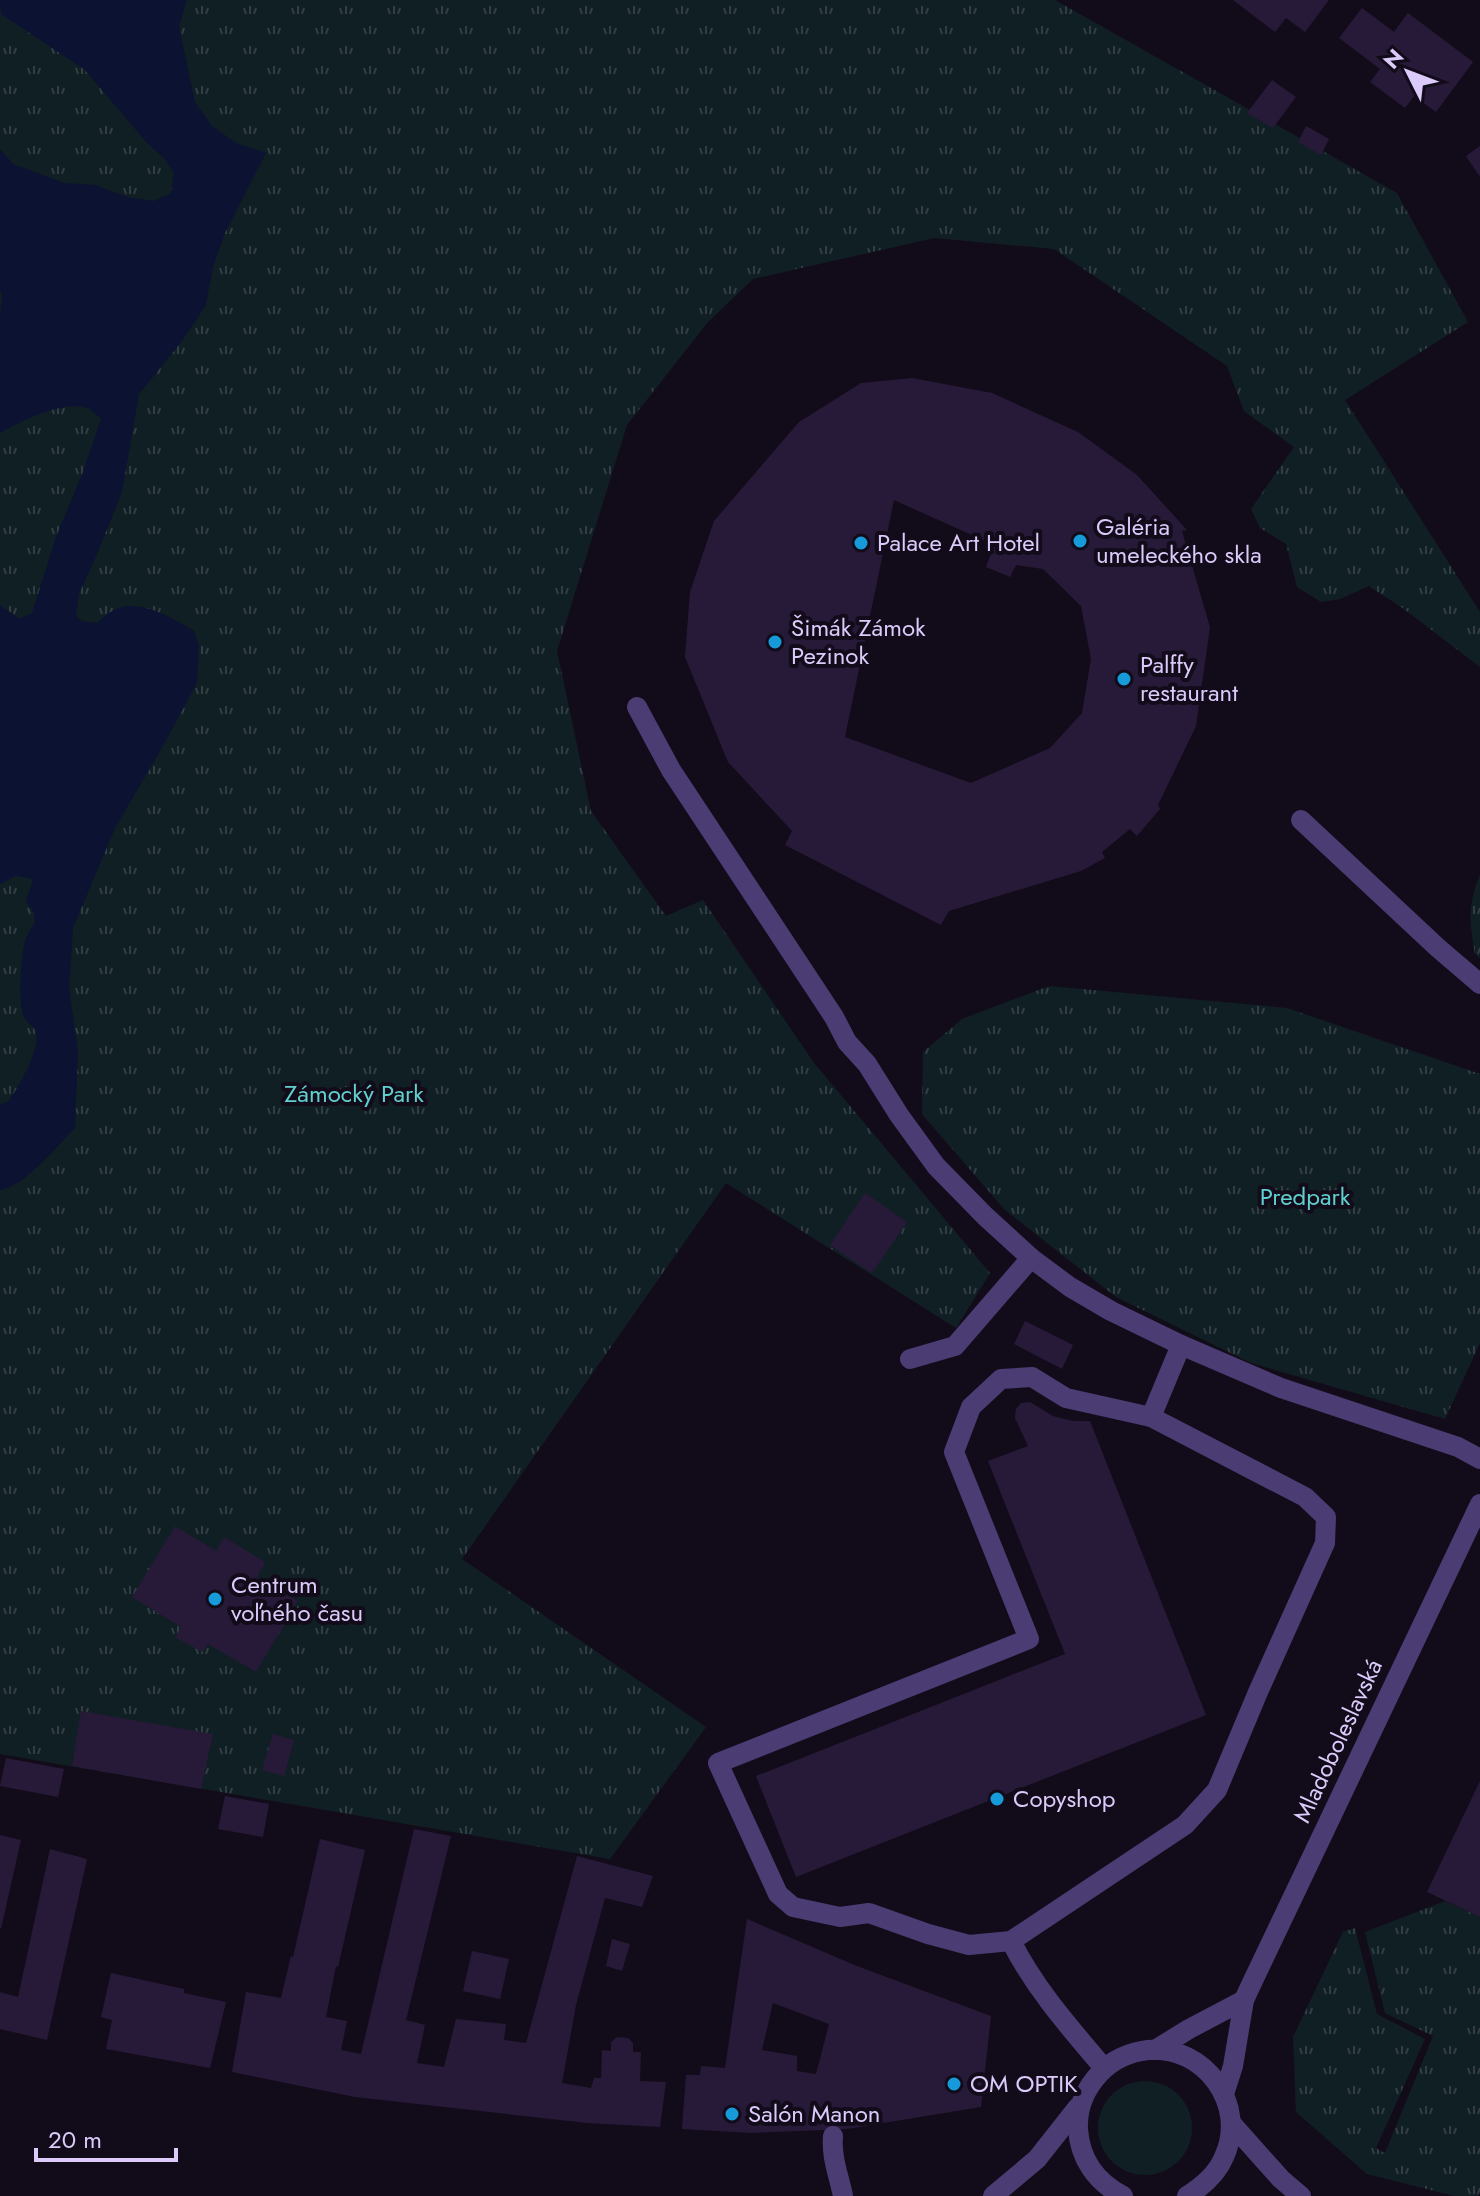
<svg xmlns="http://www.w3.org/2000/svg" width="1480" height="2196" viewBox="0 0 1480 2196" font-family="Jost,sans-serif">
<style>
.green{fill:#101f23}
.park{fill:url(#park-tufts)}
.water{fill:#0c1232}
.building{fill:#271a39;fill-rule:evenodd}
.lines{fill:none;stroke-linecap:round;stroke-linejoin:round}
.minor{stroke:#4b3c74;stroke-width:20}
.poi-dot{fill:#179ad9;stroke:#120c1a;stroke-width:3}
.labels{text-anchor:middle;stroke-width:8;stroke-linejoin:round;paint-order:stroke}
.poi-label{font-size:24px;fill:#dbcafa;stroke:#120c1a;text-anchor:start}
.park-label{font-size:24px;fill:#60d0ce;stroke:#120c1a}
.street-label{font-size:24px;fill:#dbcafa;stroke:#120c1a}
</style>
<defs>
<pattern id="park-tufts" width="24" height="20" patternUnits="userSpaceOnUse" patternTransform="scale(2)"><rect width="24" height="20" fill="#101f23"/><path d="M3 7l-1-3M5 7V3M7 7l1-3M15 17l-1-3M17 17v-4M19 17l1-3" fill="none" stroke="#323e44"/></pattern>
</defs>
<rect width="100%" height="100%" fill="#120c1a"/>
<circle class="green" cx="1145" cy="2128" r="47"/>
<g class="park">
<polygon points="0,0 1055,0 1397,193 1468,322 1345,400 1480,612 1480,667 1404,609 1369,586 1340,599 1321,602 1297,587 1286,544 1260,528 1251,509 1294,447 1244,411 1227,366 1054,249 934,238 753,279 708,322 627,425 557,651 591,811 666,916 703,900 814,1063 990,1273 956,1328 726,1183 462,1559 706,1727 610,1859 0,1754"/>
<path d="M1480,875V958L1475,954C1470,923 1467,906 1480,875Z"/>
<polygon points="1049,986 1287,1008 1480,1074 1480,1343 1445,1419 1251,1363 1116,1297 1005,1210 922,1114 923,1052 962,1019"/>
<polygon points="1445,1901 1480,1917 1480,2192 1478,2196 1454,2196 1367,2174 1296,2112 1293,2037 1343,1932 1355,1928 1377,2014 1425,2039 1376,2148 1385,2153 1433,2036 1385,2013 1365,1932"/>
</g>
<path class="water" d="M0,0H187L179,26L195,102L212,126L236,143L266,153L225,233L213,267L206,305L182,341L139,394L122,492L97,554L79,594L76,616L82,621L97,623C104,617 110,611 119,608C143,600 174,619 194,631L199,647L197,683L159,753L115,828L73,928L69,988L78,1052L75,1128C58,1145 24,1187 0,1190V1104L8,1102C18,1088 40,1051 36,1034C35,1026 29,1025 25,1019C17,1006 21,961 24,945C25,937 31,929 35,922L33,911L26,902L33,879L16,876L0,884V605L20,619L32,613L56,537L83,472L101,419C100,418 92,411 91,410C68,397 21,421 0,433V319L2,294L0,291V149L13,164L65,183L95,185L127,197L154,201L171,193L174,173L164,158L147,143L85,70L1,14Z"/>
<g class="building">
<polygon points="1233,0 1329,0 1305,32 1286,18 1275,32"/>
<polygon points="1362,8 1394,32 1408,13 1473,62 1436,112 1414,96 1405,108 1370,82 1380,69 1339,38"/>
<polygon points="1272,80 1296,97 1273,128 1247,113"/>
<polygon points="1306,126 1329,139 1321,155 1298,142"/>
<polygon points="1480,146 1480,177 1466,156"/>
<path d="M912,378L992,393L1078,432L1137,475L1187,530L1182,531L1210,627L1196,726L1158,805L1160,809L1137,836L1130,829L1102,852L1105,858L1081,871L949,911L941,925L785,845L792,831L728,762L685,657L690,592L714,521L799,422L861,383ZM894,500L994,545L986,567L1010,577L1016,565L1043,569L1081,606L1091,659L1082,713L1050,748L971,783L845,737Z"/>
<polygon points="865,1193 907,1222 872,1273 830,1245"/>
<polygon points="1025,1321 1073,1345 1062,1369 1014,1344"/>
<polygon points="1030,1402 1053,1416 1073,1421 1090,1421 1206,1715 796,1877 756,1776 1065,1654 988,1461 1028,1446 1015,1418 1016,1409 1021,1403"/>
<polygon points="175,1526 216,1551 224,1537 265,1562 257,1577 298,1601 256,1672 208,1644 202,1652 175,1637 181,1627 132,1597"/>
<polygon points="81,1711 213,1734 201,1789 72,1766"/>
<polygon points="273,1734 294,1740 284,1776 262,1770"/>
<polygon points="6,1758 64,1769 58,1797 0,1786"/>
<polygon points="1480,1781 1480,1917 1427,1892"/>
<polygon points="225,1796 269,1804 263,1837 218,1829"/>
<polygon points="414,1829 451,1836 406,2020 425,2025 417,2063 444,2067 456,2019 506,2024 504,2040 526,2043 577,1856 653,1876 642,1907 605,1898 576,2005 562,2083 591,2088 594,2078 601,2078 602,2050 611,2051 611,2042 617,2037 628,2038 633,2043 633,2052 641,2052 640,2081 666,2082 660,2127 587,2123 355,2097 232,2072 246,1992 281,1998 291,1956 293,1957 320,1839 365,1850 338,1967 336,1966 326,2017 347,2021 341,2050 361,2054"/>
<polygon points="0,1835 21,1840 1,1929 0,1928"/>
<polygon points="50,1849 87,1859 47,2040 0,2029 0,1992 18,1997"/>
<path d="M747,1919L857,1966L991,2016L981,2107L847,2129L752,2133L682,2129L686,2075H700L701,2066L725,2068ZM773,2003L829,2024L816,2074L797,2071V2056L762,2050Z"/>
<polygon points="612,1939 630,1944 622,1971 606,1966"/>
<polygon points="472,1951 509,1959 500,1999 463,1991"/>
<polygon points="111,1973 184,1989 184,1993 226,2002 210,2068 106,2049 112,2020 101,2017"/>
</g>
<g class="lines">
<g class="minor">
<polyline points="637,707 671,770 834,1017 847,1042 867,1064 899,1115 936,1166 985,1216 1031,1258 1070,1287 1111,1311 1181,1345 1281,1388 1458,1447 1480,1459"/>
<polyline points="1301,820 1438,948 1480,984"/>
<polyline points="910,1359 955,1346 1031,1258"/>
<polygon points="1032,1377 1066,1398 1151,1417 1305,1497 1326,1517 1325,1543 1258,1692 1217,1790 1185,1825 1011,1941 969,1945 928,1934 869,1913 840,1917 793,1907 778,1894 718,1763 1029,1639 954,1452 971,1407 1001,1379"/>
<polyline points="1151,1417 1181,1345"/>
<path d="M1011,1941C1035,1989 1070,2028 1104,2068"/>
<polyline points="1155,2050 1189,2029 1244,2000"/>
<polyline points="1224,2094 1233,2066 1244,2000 1250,1987 1480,1504"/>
<polyline points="1231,2123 1281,2179 1301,2196"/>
<path d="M833,2136C831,2157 839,2176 843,2196"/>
<polyline points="993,2196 1037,2159 1078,2107"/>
<path d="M1123,2196C1096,2182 1080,2159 1078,2129C1077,2107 1085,2089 1100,2073C1112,2060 1130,2052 1148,2050C1205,2045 1248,2105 1224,2157C1217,2174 1203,2186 1187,2196"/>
</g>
</g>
<g class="poi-dot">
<circle cx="1080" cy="541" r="8"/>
<circle cx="861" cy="543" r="8"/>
<circle cx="775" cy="642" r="8"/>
<circle cx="1124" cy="679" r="8"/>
<circle cx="215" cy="1599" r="8"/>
<circle cx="997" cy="1799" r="8"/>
<circle cx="954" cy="2084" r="8"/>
<circle cx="732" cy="2114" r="8"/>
</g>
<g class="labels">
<g class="poi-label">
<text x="1096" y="535">Galéria<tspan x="1096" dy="28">umeleckého skla</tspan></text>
<text x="877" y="551">Palace Art Hotel</text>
<text x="791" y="636">Šimák Zámok<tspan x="791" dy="28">Pezinok</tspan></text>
<text x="1140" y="673">Palffy<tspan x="1140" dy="28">restaurant</tspan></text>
<text x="231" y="1593">Centrum<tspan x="231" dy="28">voľného času</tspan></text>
<text x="1013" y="1807">Copyshop</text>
<text x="970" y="2092">OM OPTIK</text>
<text x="748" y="2122">Salón Manon</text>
</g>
<g class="park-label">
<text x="354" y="1102">Zámocký Park</text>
<text x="1305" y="1205">Predpark</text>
</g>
<g class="street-label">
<text transform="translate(1338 1741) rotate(-65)" y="8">Mladoboleslavská</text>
</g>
</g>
<g transform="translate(1408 72) rotate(312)" stroke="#120c1a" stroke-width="6" paint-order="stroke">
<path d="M0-6L14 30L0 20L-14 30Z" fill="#dbcafa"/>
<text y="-12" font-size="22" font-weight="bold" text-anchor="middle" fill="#dbcafa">N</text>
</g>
<path d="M36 2148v12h140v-12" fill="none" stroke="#dbcafa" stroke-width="4"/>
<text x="48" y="2148" font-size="24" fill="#dbcafa" stroke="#120c1a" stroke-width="6" paint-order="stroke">20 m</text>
</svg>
